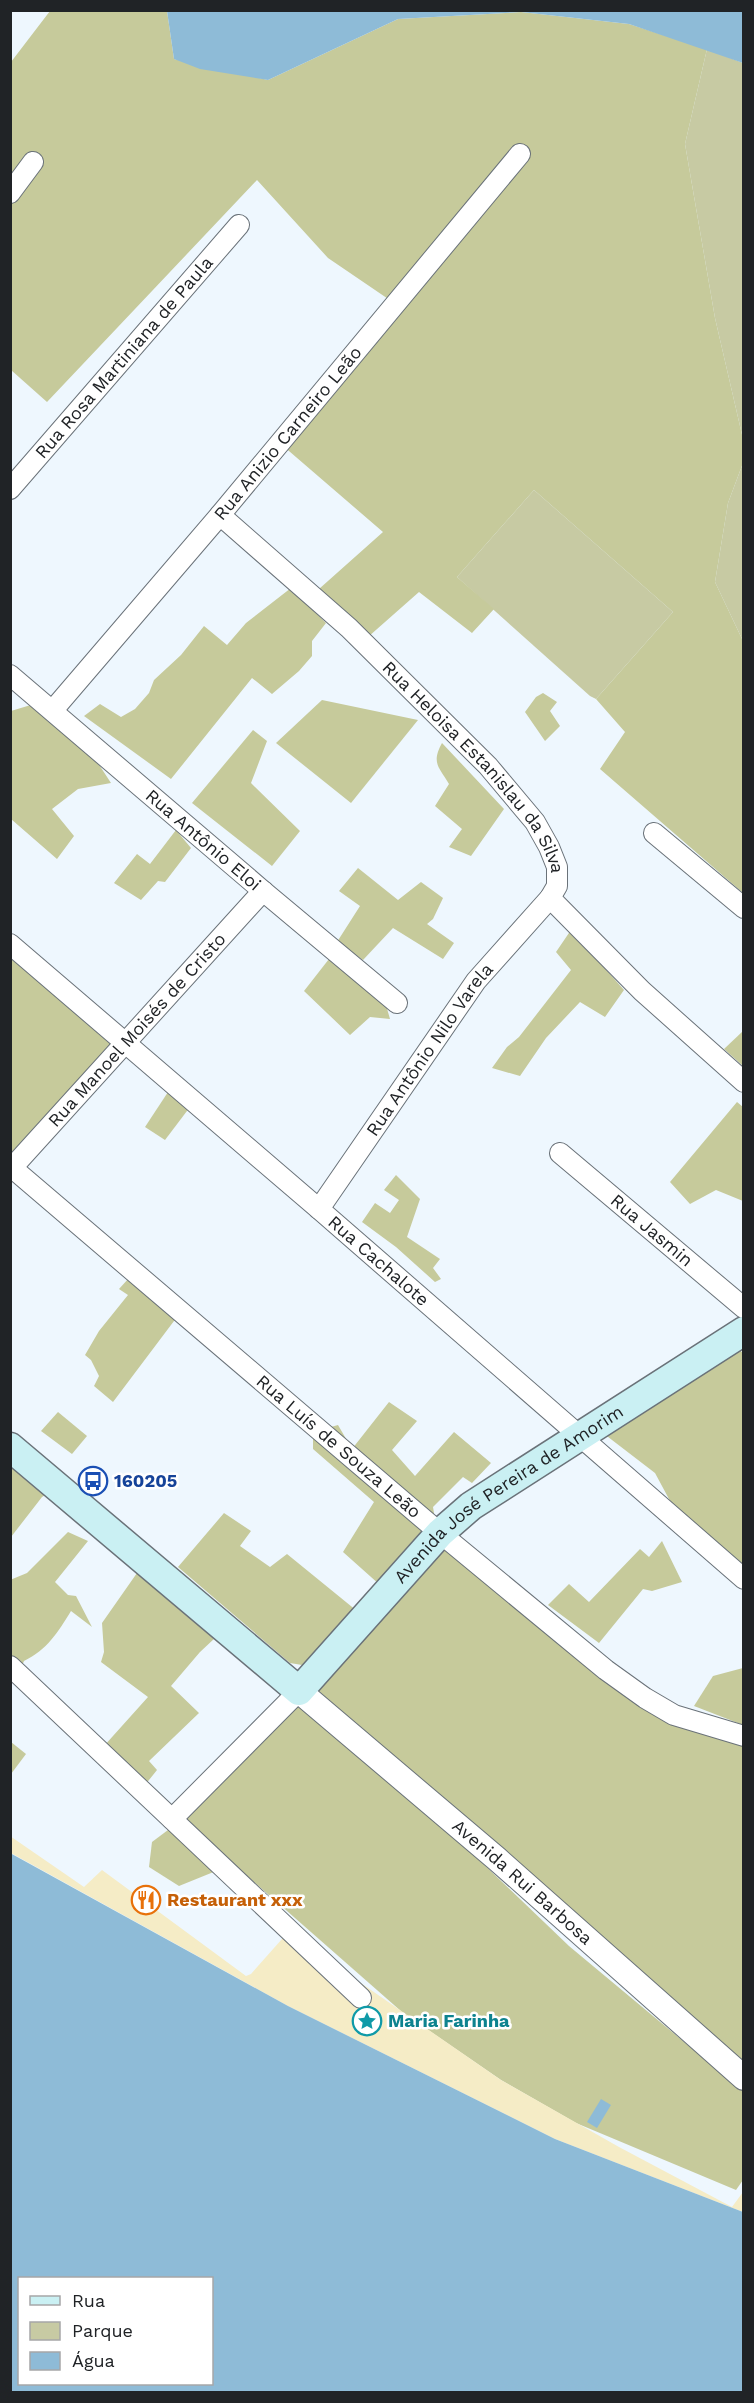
<svg xmlns="http://www.w3.org/2000/svg" width="754" height="2403" viewBox="0 0 754 2403" font-family="'Work Sans',sans-serif">
<style>
.green{fill:#c7caa3}
.forest{fill:#c6ca9b}
.sand{fill:#f5ecc6}
.water{fill:#8ebbd7;fill-rule:evenodd}
.lines{fill:none;stroke-linecap:round;stroke-linejoin:round}
.minor-casing{stroke:#6a7279;stroke-width:22}
.tertiary-casing{stroke:#6a7279;stroke-width:26}
.secondary-casing{stroke:#6a7279;stroke-width:31}
.minor{stroke:#fff;stroke-width:20}
.tertiary{stroke:#fff;stroke-width:24}
.secondary{stroke:#caf0f3;stroke-width:28}
.labels{text-anchor:middle;stroke-width:5;stroke-linejoin:round;paint-order:stroke}
.street-label{font-size:18px;fill:#202326;stroke:#fff}
.transit-label{font-size:18px;font-weight:bold;fill:#164399;stroke:#fff;text-anchor:start}
.food-label{font-size:18px;font-weight:bold;fill:#c56008;stroke:#fff;text-anchor:start}
.culture-label{font-size:18px;font-weight:bold;fill:#0d838f;stroke:#fff;text-anchor:start}
</style>
<rect width="100%" height="100%" fill="#eef7fe"/>
<g class="green">
<polygon points="707,49 743,63 743,439 715,318 685,144"/>
<polygon points="743,463 743,641 715,582 728,503"/>
<polygon points="534,490 673,612 596,699 590,696 457,577"/>
</g>
<g class="forest">
<polygon points="50,11 167,11 174,59 268,80 398,19 521,12 629,24 707,49 685,144 715,318 743,439 743,463 728,503 715,582 743,641 743,893 600,769 625,732 596,699 673,612 534,490 457,577 494,609 472,633 419,592 368,637 319,589 383,532 282,445 400,307 328,258 257,180 47,402 11,370 11,62"/>
<polygon points="291,588 326,623 312,641 312,656 299,671 272,694 252,678 171,779 84,716 100,704 121,717 135,709 149,693 154,680 181,655 204,626 227,645 246,623"/>
<polygon points="543,693 557,702 550,711 560,726 545,741 525,712 536,697"/>
<polygon points="322,700 418,720 351,803 276,743"/>
<polygon points="34,704 92,754 111,783 78,789 52,809 74,836 57,859 11,819 11,711"/>
<polygon points="253,730 267,741 251,783 300,831 272,866 192,803"/>
<path d="M442,743L504,809L471,856L449,847L462,829L435,806L449,784C439,767 431,763 442,743Z"/>
<polygon points="176,830 191,848 165,882 158,881 141,900 114,883 137,854 150,864"/>
<polygon points="358,868 398,900 421,882 443,898 433,919 427,924 454,943 443,959 393,928 363,960 337,942 360,906 339,891"/>
<polygon points="571,930 624,990 605,1017 580,1002 546,1038 520,1076 492,1068 507,1047 519,1037 571,970 556,952"/>
<polygon points="10,955 113,1044 13,1155 10,1154"/>
<polygon points="329,959 386,1005 390,1019 370,1017 350,1035 304,991"/>
<polygon points="743,1031 743,1066 724,1049"/>
<polygon points="170,1089 190,1107 165,1140 145,1127"/>
<polygon points="737,1102 743,1107 743,1201 716,1190 690,1204 670,1182"/>
<polygon points="396,1175 420,1199 407,1237 440,1259 433,1268 441,1279 435,1282 396,1247 362,1222 375,1203 390,1213 399,1200 384,1190"/>
<polygon points="129,1278 177,1317 113,1402 94,1386 99,1376 91,1360 85,1355 99,1331 128,1295 119,1289"/>
<polygon points="732,1344 743,1353 743,1572 676,1512 655,1473 599,1430"/>
<polygon points="389,1402 417,1421 392,1450 415,1476 454,1432 491,1463 472,1483 463,1477 433,1507 435,1519 380,1585 343,1552 374,1502 313,1449 313,1432 338,1425 352,1449"/>
<polygon points="58,1412 87,1436 72,1454 41,1431"/>
<polygon points="11,1455 53,1490 42,1497 11,1537"/>
<polygon points="224,1513 251,1531 240,1546 270,1567 287,1554 357,1611 313,1660 302,1665 290,1663 178,1567"/>
<path d="M68,1532L88,1541L55,1582L68,1595L76,1596L92,1627L71,1611C58,1632 47,1650 24,1661L21,1668L11,1659L10,1580L27,1573Z"/>
<polygon points="662,1541 682,1582 652,1591 643,1589 599,1643 548,1605 569,1584 589,1602 640,1549 649,1557"/>
<polygon points="447,1545 639,1700 743,1743 743,2065 313,1687"/>
<polygon points="137,1573 157,1581 215,1638 200,1652 171,1686 199,1713 149,1761 157,1770 145,1785 104,1746 148,1697 101,1662 104,1652 102,1623"/>
<polygon points="743,1668 743,1725 694,1706 713,1676"/>
<polygon points="301,1697 426,1809 569,1946 743,2091 743,2180 736,2190 576,2123 501,2080 402,2012 181,1818"/>
<polygon points="11,1742 26,1754 11,1774 10,1774"/>
<polygon points="172,1827 216,1871 179,1886 149,1867 152,1842"/>
</g>
<polygon class="sand" points="10,1836 84,1887 102,1870 246,1976 251,1974 290,1930 306,1945 501,2080 619,2147 732,2207 743,2192 743,2212 555,2139 288,2006 11,1853"/>
<g class="water">
<polygon points="167,11 743,11 743,63 629,24 521,12 398,19 268,80 200,69 174,59"/>
<path d="M10,1853L288,2006L555,2139L743,2212V2392H11ZM20,2278H212V2384H20Z"/>
<polygon points="601,2099 611,2105 597,2128 587,2122"/>
</g>
<g class="lines">
<g class="minor-casing">
<g id="minor">
<polyline points="10,193 33,162"/>
<path id="s1" d="M10,489L239,225"/>
<path id="s2" d="M220,515L349,628L488,766L535,822L549,847L557,867V886L550,898L642,991L744,1082"/>
<path id="s3" d="M10,675L263,891L397,1003"/>
<path id="s4" d="M53,710L220,515L520,154"/>
<polyline points="654,833 744,908"/>
<path id="s5" d="M10,944L319,1209L744,1579"/>
<path id="s6" d="M560,1153L744,1308"/>
<path id="s7" d="M10,1166L440,1533L606,1670L645,1698L674,1715L744,1736"/>
<path id="s8" d="M10,1170L263,891"/>
<path id="s9" d="M319,1209L476,981L550,898"/>
<polyline points="10,1666 361,1998"/>
<polyline points="172,1819 299,1691"/>
</g>
</g>
<g class="tertiary-casing">
<g id="tertiary">
<path id="s10" d="M299,1691L497,1859L744,2078"/>
</g>
</g>
<g class="secondary-casing">
<g id="secondary">
<path id="s11" d="M10,1447L299,1691L440,1533L471,1506L744,1331"/>
</g>
</g>
<use href="#minor" class="minor"/>
<use href="#tertiary" class="tertiary"/>
<use href="#secondary" class="secondary"/>
</g>
<defs>
<g id="bus-ring" transform="scale(1.5)"><circle r="9.5" fill="#fff" stroke="#1a4fb4" stroke-width="1.5"/><path d="M-5-6H5V4H4V6H2V4H-2V6H-4V4H-5ZM-3.5-4V0h7V-4ZM-3.5 1.2v1.5H-2V1.2ZM2 1.2v1.5H3.5V1.2Z" fill="#1a4fb4"/></g>
<g id="restaurant-ring" transform="scale(1.5)"><circle r="9.5" fill="#fff" stroke="#e8710a" stroke-width="1.5"/><path d="M-5-6h1v4h1v-4h1v4h1v-4h1v5L-1.5 .5V6h-2V.5L-5-1ZM5-6V6H3V1.5H1.5Q1.5-4 5-6Z" fill="#e8710a"/></g>
<g id="sight-ring" transform="scale(1.5)"><circle r="9.5" fill="#fff" stroke="#0f9aa8" stroke-width="1.5"/><path d="M0-6L1.8-2.2L6-1.7L2.9 1.2L3.7 5.4L0 3.3L-3.7 5.4L-2.9 1.2L-6-1.7L-1.8-2.2Z" fill="#0f9aa8"/></g>
</defs>
<g fill-rule="evenodd">
<use href="#bus-ring" x="93" y="1481"/>
<use href="#restaurant-ring" x="146" y="1900"/>
<use href="#sight-ring" x="367" y="2021"/>
</g>
<g class="labels">
<g class="street-label">
<text dy="6" stroke="none"><textPath href="#s1" startOffset="174">Rua Rosa Martiniana de Paula</textPath></text>
<text dy="6" stroke="none"><textPath href="#s4" startOffset="363">Rua Anizio Carneiro Leão</textPath></text>
<text dy="6" stroke="none"><textPath href="#s2" startOffset="360">Rua Heloisa Estanislau da Silva</textPath></text>
<text dy="6" stroke="none"><textPath href="#s3" startOffset="254">Rua Antônio Eloi</textPath></text>
<text dy="6" stroke="none"><textPath href="#s8" startOffset="189">Rua Manoel Moisés de Cristo</textPath></text>
<text dy="6" stroke="none"><textPath href="#s9" startOffset="194">Rua Antônio Nilo Varela</textPath></text>
<text dy="6" stroke="none"><textPath href="#s6" startOffset="120">Rua Jasmin</textPath></text>
<text dy="6" stroke="none"><textPath href="#s5" startOffset="486">Rua Cachalote</textPath></text>
<text dy="6" stroke="none"><textPath href="#s7" startOffset="432">Rua Luís de Souza Leão</textPath></text>
<text dy="6" stroke="none"><textPath href="#s11" startOffset="668">Avenida José Pereira de Amorim</textPath></text>
<text dy="6" stroke="none"><textPath href="#s10" startOffset="294">Avenida Rui Barbosa</textPath></text>
</g>
<g class="transit-label">
<text x="114" y="1487">160205</text>
</g>
<g class="food-label">
<text x="167" y="1906">Restaurant xxx</text>
</g>
<g class="culture-label">
<text x="388" y="2027">Maria Farinha</text>
</g>
</g>
<rect width="754" height="2403" fill="none" stroke="#202326" stroke-width="24"/>
<rect x="18" y="2277" width="195" height="108" fill="#ffffff" stroke="#a6a7a8" stroke-width="1.5"/>
<rect x="30" y="2296" width="30" height="9" fill="#caf0f3" stroke="#a6a7a8" stroke-width="1.5"/>
<text x="72" y="2307" font-size="18" fill="#202326">Rua</text>
<rect x="30" y="2322" width="30" height="18" fill="#c7caa3" stroke="#a6a7a8" stroke-width="1.5"/>
<text x="72" y="2337" font-size="18" fill="#202326">Parque</text>
<rect x="30" y="2352" width="30" height="18" fill="#8ebbd7" stroke="#a6a7a8" stroke-width="1.5"/>
<text x="72" y="2367" font-size="18" fill="#202326">Água</text>
</svg>
